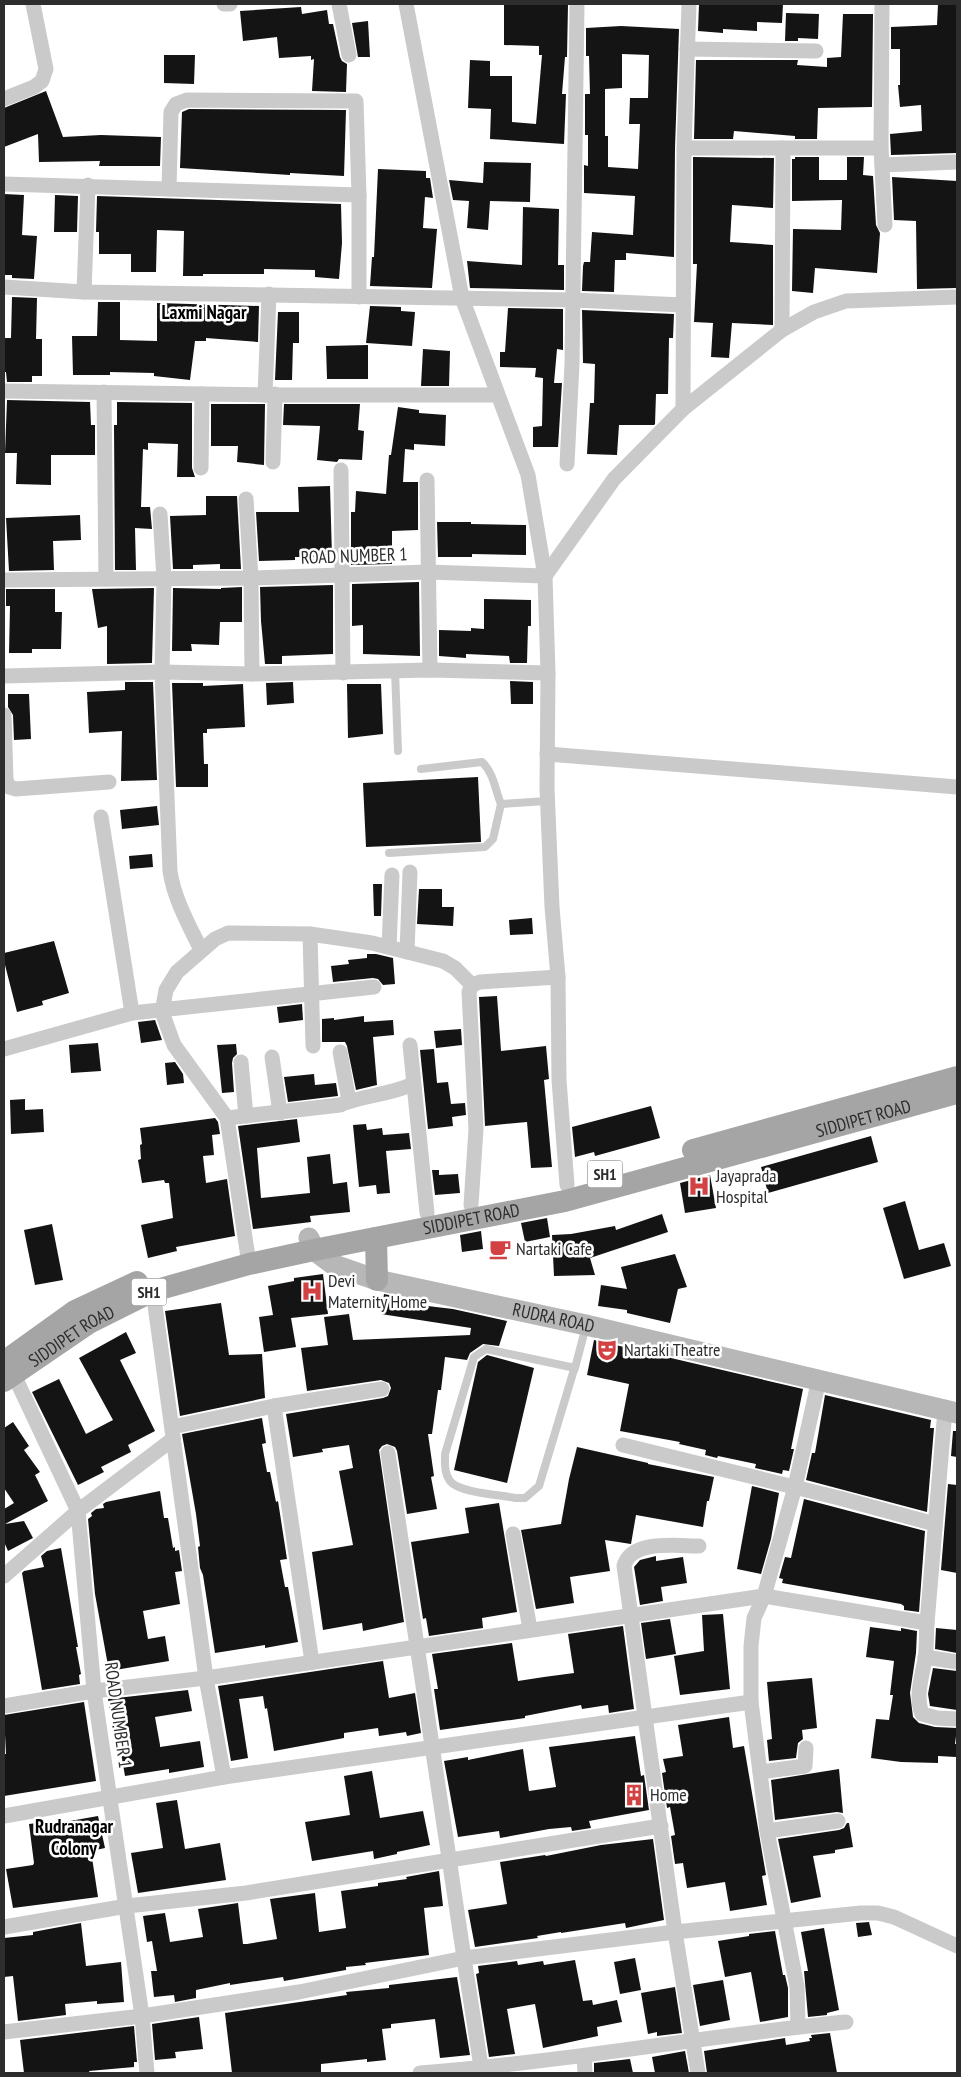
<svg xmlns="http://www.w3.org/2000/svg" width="961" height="2077" viewBox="0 0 961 2077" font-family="'PT Sans Narrow',sans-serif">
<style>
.building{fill:#141414;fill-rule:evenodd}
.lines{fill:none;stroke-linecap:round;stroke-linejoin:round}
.service{stroke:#cacaca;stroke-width:8}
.minor{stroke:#cacaca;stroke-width:15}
.secondary{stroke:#b7b7b7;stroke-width:21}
.primary{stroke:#a5a5a5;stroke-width:22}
.labels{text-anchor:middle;stroke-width:5;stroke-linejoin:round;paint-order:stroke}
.shield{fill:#fff;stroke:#6c6c6c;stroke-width:1}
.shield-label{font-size:16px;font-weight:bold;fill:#2d2d2d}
.street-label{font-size:18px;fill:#2d2d2d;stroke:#fff}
.poi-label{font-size:18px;fill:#2d2d2d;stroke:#fff;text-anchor:start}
.neighbourhood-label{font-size:19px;font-weight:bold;fill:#000;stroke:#fff}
</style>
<rect width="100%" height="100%" fill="#fff"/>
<g class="building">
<polygon points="504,4 568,5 567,57 565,57 562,94 566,94 564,144 490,139 491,109 468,108 470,60 490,61 490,76 512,76 512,122 536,124 542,55 539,55 539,46 504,45"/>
<polygon points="699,4 783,4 782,23 757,22 757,31 723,29 723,33 698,31"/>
<polygon points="938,4 957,4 957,153 891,155 890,134 922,131 921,105 900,107 898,85 900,85 900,49 891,49 891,27 937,25"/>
<polygon points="301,7 302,14 327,10 329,24 333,24 340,57 342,61 347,64 346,92 312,91 314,59 311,60 311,56 279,58 277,37 243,41 240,11"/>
<polygon points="786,13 819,14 818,39 798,38 798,41 785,41"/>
<polygon points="843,14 873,14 872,107 818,108 817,139 795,139 795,136 734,131 733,139 694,139 696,60 798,60 797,65 827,67 827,58 841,57"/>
<polygon points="368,21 370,57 358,57 352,23"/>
<path d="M621,26L679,29L675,148L674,257L626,253V260H615L614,292L582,291L583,266L584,262H590L592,232L633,235L635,196L584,193V165L588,166V135H585V94H590L589,56H586V28ZM622,54L649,55L648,98H630L629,124H640L638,169L608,167V136H605V89L622,88Z"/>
<polygon points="164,55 195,55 194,84 164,83"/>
<polygon points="46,91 63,137 101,135 161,137 160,166 99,166 100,161 39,162 38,134 4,147 4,108"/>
<polygon points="189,109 346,110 344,176 290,173 290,175 180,168 182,112"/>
<polygon points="693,157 774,158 773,208 732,205 730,242 773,245 773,325 732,323 729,358 711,357 713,323 694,322 697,264 693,264"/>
<polygon points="795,157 819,157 819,180 847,180 847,157 864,157 863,175 873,176 876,225 880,233 877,273 815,268 813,293 792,291 793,229 841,230 842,200 792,201 792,159 795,159"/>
<polygon points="484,162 531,163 530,202 490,201 488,230 467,228 469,201 453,200 449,180 483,183"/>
<polygon points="378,169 426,171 426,178 430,178 433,198 425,197 423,228 437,229 432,288 370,286 372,257 374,257"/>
<polygon points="892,177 957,181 957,288 917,289 916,221 894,220"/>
<polygon points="4,194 24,195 22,235 37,236 34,279 12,278 12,275 4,275"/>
<polygon points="55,195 78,196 77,232 54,232"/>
<polygon points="97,196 341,204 342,243 339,279 315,277 315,270 264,269 264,274 203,274 203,276 183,276 184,231 157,230 156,272 131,272 131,254 99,254 99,232 96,232"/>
<polygon points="523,207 559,209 558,265 564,265 564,290 470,288 467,261 522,265"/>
<polygon points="12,297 37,298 36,339 42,339 42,376 32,376 32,382 7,382 6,372 4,372 4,338 11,338"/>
<polygon points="98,302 120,302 120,340 157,341 157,303 259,306 258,342 206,338 206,341 195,341 190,380 154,376 154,373 110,372 110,375 73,375 72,336 97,336"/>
<polygon points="370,306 401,307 401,311 415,312 412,346 366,343"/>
<polygon points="508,308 563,309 563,350 557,349 554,383 562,383 558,447 533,447 533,427 542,426 543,378 535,377 536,368 500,367 500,352 505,352"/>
<polygon points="582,310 674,314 673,338 669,338 668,394 656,394 655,424 654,425 619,425 617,455 587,454 590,403 594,403 595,364 583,363"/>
<polygon points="278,312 299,312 299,343 293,343 292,380 275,380"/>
<polygon points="368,345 368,379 327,379 326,346"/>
<polygon points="423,349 450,351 449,386 421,386"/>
<polygon points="7,400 90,402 91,425 95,425 95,455 51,455 51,485 16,484 17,453 5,453"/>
<polygon points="117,402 192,403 192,468 195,477 177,477 178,444 148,443 148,450 143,449 141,507 150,507 152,529 135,528 136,570 115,570 114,425 117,425"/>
<polygon points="211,404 265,404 264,465 237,462 238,446 211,446"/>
<polygon points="284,404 360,404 358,430 364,431 362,460 339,459 337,462 317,460 320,426 283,425"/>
<polygon points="398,407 419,410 419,413 446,415 445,446 414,444 414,450 405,449 403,482 418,482 418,530 392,531 392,564 351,565 351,512 355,512 356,491 386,494 389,455 391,455"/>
<polygon points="330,486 332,557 295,557 295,560 259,561 256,512 299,512 298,487"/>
<polygon points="206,496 237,496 241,569 220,569 220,564 193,565 193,569 173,569 170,516 206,515"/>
<polygon points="80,515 81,540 53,541 54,570 9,571 6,518"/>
<polygon points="437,522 471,522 471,524 526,525 526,555 472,554 472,557 438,557"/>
<polygon points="419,582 420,656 363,654 363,625 352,626 352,584"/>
<polygon points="333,585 333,654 282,656 282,664 265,664 261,621 260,587"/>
<polygon points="242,587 242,622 220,622 219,645 191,644 192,651 172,651 173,588 221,589 221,588"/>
<polygon points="154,588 152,663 107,664 107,626 98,628 92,589"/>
<polygon points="6,589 55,589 55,612 62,612 61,649 32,649 32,653 9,653 10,606 6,606"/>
<polygon points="484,599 531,600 531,626 528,626 527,663 510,663 509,656 466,654 466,658 439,656 439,630 471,631 471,628 484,629"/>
<polygon points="510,681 533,682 533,704 511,704"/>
<polygon points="125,682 153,682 157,780 121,781 122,731 89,733 87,692 125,690"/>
<polygon points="293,682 294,703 267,705 266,683"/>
<polygon points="172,683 203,683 203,686 243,684 245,727 207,729 207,733 203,733 204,764 208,764 208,787 176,787"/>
<polygon points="347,684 381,684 383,734 348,738"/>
<polygon points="8,694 29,694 31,739 14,740 13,715 8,707"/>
<polygon points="478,777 481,842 366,847 363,783"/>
<polygon points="157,806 159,825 122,829 120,810"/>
<polygon points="152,854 153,867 130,869 129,856"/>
<polygon points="373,884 382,884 381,916 374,916"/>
<polygon points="419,889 442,889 442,907 454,907 453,926 417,924"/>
<polygon points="532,918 533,934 510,935 509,920"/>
<polygon points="54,941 69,993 42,1001 43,1005 17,1012 4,961 4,953"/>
<polygon points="367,954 376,954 393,958 395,984 383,985 378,979 373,978 333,982 331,966 349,964 348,960 367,958"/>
<polygon points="497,996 501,1051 546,1046 549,1079 544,1080 552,1167 531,1168 527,1122 485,1126 479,997"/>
<polygon points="302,1004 303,1020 279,1023 277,1007"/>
<polygon points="364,1016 364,1022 393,1020 394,1035 373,1037 377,1085 356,1090 347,1046 345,1042 322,1042 322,1019 334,1018 334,1020"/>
<polygon points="155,1020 162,1040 141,1043 138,1022"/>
<polygon points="461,1029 462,1045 436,1048 434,1031"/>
<polygon points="98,1043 101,1071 71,1073 69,1045"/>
<polygon points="236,1044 237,1054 233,1058 232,1063 234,1092 222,1093 217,1045"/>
<polygon points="434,1049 437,1083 448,1082 451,1104 465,1103 466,1115 452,1117 453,1126 428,1129 420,1050"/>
<polygon points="175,1062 183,1074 184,1083 167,1085 165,1063"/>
<polygon points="314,1074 315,1085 336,1083 338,1096 288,1102 284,1077"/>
<polygon points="25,1099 25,1110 43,1109 44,1132 11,1134 10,1100"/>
<polygon points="651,1106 660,1138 595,1156 594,1152 575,1157 572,1127"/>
<polygon points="215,1118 218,1122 220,1134 212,1135 214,1155 203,1156 206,1183 227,1179 235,1236 176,1247 177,1251 148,1258 141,1225 173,1218 169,1183 165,1183 164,1180 142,1183 138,1160 141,1159 140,1145 142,1144 140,1128"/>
<polygon points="297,1119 300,1142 257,1148 261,1198 310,1193 307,1157 330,1154 333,1184 347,1182 350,1212 310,1216 311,1222 253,1229 238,1126"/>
<polygon points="366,1124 367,1130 382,1128 383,1135 409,1133 411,1149 386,1151 390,1193 377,1194 376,1185 359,1187 353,1125"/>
<polygon points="871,1136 878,1162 768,1193 761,1167"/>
<polygon points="432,1170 439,1170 439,1175 458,1174 460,1193 435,1195"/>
<polygon points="710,1175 716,1208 685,1213 680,1183"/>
<polygon points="905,1201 919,1250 944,1243 951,1266 904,1279 883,1208"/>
<polygon points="662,1214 668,1232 590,1258 595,1275 554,1276 552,1235 571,1234 615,1226 616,1230"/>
<polygon points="547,1218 550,1237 525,1242 521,1223"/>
<polygon points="52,1224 63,1280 35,1285 24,1230"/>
<polygon points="481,1231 483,1249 462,1252 460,1235"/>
<polygon points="675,1254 687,1287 678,1289 670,1323 627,1313 627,1310 598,1306 601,1285 627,1289 621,1267"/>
<polygon points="323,1274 328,1314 291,1318 296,1347 264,1352 259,1317 273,1315 268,1286 294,1281 294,1278"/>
<polygon points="384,1294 403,1298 402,1303 453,1309 507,1321 499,1346 483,1344 470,1353 467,1360 445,1357 441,1390 438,1390 432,1434 428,1434 434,1476 431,1477 437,1509 407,1514 397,1451 395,1447 387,1444 382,1446 379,1450 404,1622 363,1631 362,1623 323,1630 312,1552 353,1545 339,1471 353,1468 349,1445 322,1449 323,1452 293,1457 286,1414 383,1398 388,1396 391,1388 389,1383 381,1380 307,1391 301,1348 328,1345 324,1317 349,1314 353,1340 470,1335 471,1328 381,1314"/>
<polygon points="221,1303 229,1355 262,1354 265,1398 180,1416 165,1311"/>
<polygon points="126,1332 136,1353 120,1360 155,1431 128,1445 131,1452 101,1467 104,1472 78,1485 32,1392 59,1379 86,1434 113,1420 79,1358"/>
<polygon points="594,1340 803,1389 791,1449 794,1449 789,1471 783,1470 782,1474 755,1468 756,1464 718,1456 717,1458 705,1455 706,1450 679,1444 680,1442 620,1431 629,1384 587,1375"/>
<polygon points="487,1355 534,1368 507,1483 454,1470 478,1362"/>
<polygon points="825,1395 931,1420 930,1428 934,1428 927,1512 806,1480 812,1453 815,1453"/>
<polygon points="262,1418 266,1443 262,1444 267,1472 270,1472 276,1502 278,1501 287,1559 280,1560 285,1587 288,1587 298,1642 265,1648 265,1645 215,1653 203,1575 200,1568 198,1547 200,1546 196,1514 182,1434"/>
<polygon points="13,1422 29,1446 24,1450 40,1472 35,1475 48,1501 5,1524 24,1521 33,1538 8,1551 4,1542 4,1509 14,1503 4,1488 4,1428"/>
<polygon points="953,1431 957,1431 957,1457 951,1456"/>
<polygon points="577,1447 648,1463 648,1464 714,1477 709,1501 707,1501 703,1527 636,1515 631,1544 605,1540 610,1571 570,1577 574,1603 536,1609 521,1530 561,1524 569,1479"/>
<polygon points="948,1484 957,1485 957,1573 941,1570"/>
<polygon points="752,1486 779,1493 771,1539 761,1574 737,1569"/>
<polygon points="160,1491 164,1518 168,1518 173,1548 175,1547 175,1551 179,1550 182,1571 175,1572 180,1604 143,1611 148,1639 165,1636 169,1661 109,1671 95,1594 88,1519 92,1516 91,1513 96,1509 104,1508 103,1504 106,1502"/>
<polygon points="804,1499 925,1531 919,1612 904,1610 904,1606 901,1604 782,1583 783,1579 779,1578 785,1557 791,1558"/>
<polygon points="499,1503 517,1612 482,1618 483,1628 429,1636 426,1618 423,1619 411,1542 469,1533 465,1508"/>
<polygon points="61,1548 78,1647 76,1647 81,1674 79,1675 80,1684 42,1690 22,1573 24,1571 44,1567 41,1556 47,1551"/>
<polygon points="656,1556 656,1561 683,1557 687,1583 661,1587 663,1601 640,1605 634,1567 640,1560"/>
<polygon points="723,1614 730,1689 680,1695 674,1656 704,1651 702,1615"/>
<polygon points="670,1619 676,1654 646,1659 641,1623"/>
<polygon points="623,1626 634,1709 609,1713 608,1705 582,1709 581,1705 525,1716 525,1718 440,1730 434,1689 438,1689 432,1654 512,1643 518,1681 544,1677 574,1673 568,1634"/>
<polygon points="870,1627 901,1631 901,1628 917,1631 916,1653 910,1693 913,1717 919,1723 935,1727 957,1728 955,1744 957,1744 956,1757 938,1756 938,1763 901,1762 871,1758 876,1719 889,1720 893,1695 890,1695 894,1661 866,1657"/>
<polygon points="936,1628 957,1630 957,1653 935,1649"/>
<polygon points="383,1661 389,1698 415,1693 421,1733 407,1736 406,1732 379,1736 378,1728 344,1733 344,1738 274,1751 267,1708 265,1709 263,1696 239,1699 248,1758 231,1761 218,1686"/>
<polygon points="933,1668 957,1671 957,1710 930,1706 928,1694"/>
<polygon points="812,1678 817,1728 802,1730 803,1739 798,1743 796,1758 769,1761 767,1740 772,1739 767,1682"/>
<polygon points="188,1690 192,1711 155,1717 160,1745 160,1747 200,1741 204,1767 169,1773 169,1769 125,1776 120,1747 116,1748 108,1699"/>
<polygon points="84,1702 96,1781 4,1796 4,1754 6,1754 4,1715"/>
<polygon points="729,1717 733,1748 744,1746 766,1875 762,1876 767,1905 730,1911 725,1882 687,1888 683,1863 675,1864 671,1836 675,1835 670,1807 667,1808 662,1773 666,1772 663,1759 683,1756 678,1725"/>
<polygon points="635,1736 641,1776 644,1775 649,1810 589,1821 591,1828 572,1831 571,1827 549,1829 500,1838 499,1831 458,1837 444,1761 468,1757 468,1760 523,1749 529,1791 556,1787 549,1747"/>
<polygon points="839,1769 843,1813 837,1812 775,1820 771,1780"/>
<polygon points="372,1771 380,1818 423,1811 430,1845 397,1852 397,1854 374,1859 373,1851 312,1861 305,1822 350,1815 344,1776"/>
<polygon points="177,1800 185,1849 220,1843 226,1880 138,1893 131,1853 163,1848 156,1803"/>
<polygon points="98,1816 105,1848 91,1851 98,1897 13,1908 6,1869 33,1865 34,1863 29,1824 52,1821 53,1824"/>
<polygon points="847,1823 849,1823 853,1847 835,1850 835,1853 813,1856 821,1897 791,1903 778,1839 839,1830 844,1828"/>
<polygon points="653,1839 664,1920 626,1928 625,1923 561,1933 561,1932 537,1936 538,1938 475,1947 468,1910 507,1904 500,1862 545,1855 546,1856 601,1845"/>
<polygon points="439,1871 443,1906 424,1908 429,1955 365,1963 366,1965 346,1967 346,1970 284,1981 283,1977 230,1985 230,1983 196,1990 196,1998 175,2002 174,1995 154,1997 151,1971 157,1971 152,1941 147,1942 143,1916 165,1913 170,1942 203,1937 198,1909 238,1903 243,1944 247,1944 277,1939 270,1899 315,1893 319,1932 346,1928 341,1891 378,1886 378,1883 407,1879 406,1877"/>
<polygon points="869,1922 872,1935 858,1937 856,1923"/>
<polygon points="81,1923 86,1966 121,1962 124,2002 97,2004 97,2001 65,2004 66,2015 18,2021 13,1976 4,1977 4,1938 33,1935 33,1932"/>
<polygon points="824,1928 839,2010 827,2013 827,2015 808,2017 804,1971 808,1971 801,1932"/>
<polygon points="775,1931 783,1975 785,1975 788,1988 788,2017 760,2022 751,1972 725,1977 718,1941 749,1936 749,1934"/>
<polygon points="635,1958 641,1990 620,1994 614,1962"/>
<polygon points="575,1960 583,2001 592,2000 593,2005 617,2000 622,2022 597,2027 598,2036 543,2048 535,2004 507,2009 515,2054 489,2057 476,1974 479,1973 478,1966 517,1961 518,1965 543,1961 544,1965"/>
<polygon points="457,1977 470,2055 440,2058 435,2019 391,2024 391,2028 382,2029 386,2060 367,2062 367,2059 321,2064 321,2073 232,2073 225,2013 347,1995 346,1992 389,1988 389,1985"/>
<polygon points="723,1980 730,2020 700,2026 693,1985"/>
<polygon points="675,1987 682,2033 657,2036 657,2032 648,2034 641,1993"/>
<polygon points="199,2017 203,2049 175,2052 176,2058 155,2060 152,2024"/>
<polygon points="134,2026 137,2062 134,2062 134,2067 89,2071 90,2073 24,2073 20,2040"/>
<polygon points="830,2033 837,2073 707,2073 704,2051 785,2038 786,2045 810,2041 809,2038 812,2038 811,2035"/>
<polygon points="685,2051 689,2073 655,2073 652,2057"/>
<polygon points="630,2059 633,2073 594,2073 594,2063"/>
</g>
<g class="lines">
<g class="service">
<polyline points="395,671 398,751"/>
<path d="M421,769L482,762C494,773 495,790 501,804L547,801"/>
<polyline points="389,853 485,847 493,839 501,804"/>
<path d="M575,1368L486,1349L474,1357L445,1454C445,1464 444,1473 450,1481C459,1493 502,1495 516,1498H525L539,1486L573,1373L575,1368L586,1326"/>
</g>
<g class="minor">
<polyline points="224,4 230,4"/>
<polyline points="339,4 349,55"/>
<polyline points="406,4 462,298 528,475 545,576 548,673 547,788 552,907 558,977 559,1080 567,1185"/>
<polyline points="882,4 881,148 885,225"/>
<polyline points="687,49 816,51"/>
<polyline points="4,99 34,87 42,81 46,69 33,4"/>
<polyline points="684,148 881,148"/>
<polyline points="882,165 957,162"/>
<polyline points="4,184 359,195"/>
<polyline points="169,189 171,112 176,104 187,100 356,101 359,195 359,297"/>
<polyline points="4,287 84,292 573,300 683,305"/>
<polyline points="84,292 88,185"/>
<polyline points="782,330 783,148"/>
<polyline points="4,391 265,395 497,395"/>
<polyline points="104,392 106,579"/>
<polyline points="265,395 269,294"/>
<polyline points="683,409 684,148 689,4"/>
<polyline points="273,462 275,394"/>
<polyline points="567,464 572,364 577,4"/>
<polyline points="201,468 202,394"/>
<polyline points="341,470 343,673"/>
<polyline points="427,480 430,670"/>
<polyline points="246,499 251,578 252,674"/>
<path d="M160,514L164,579L162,672L170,871C174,899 189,925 201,950"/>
<polyline points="4,580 251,578 427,572 545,576 614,479 683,409 782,330 814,312 846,301 957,297"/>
<polyline points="4,676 162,672 252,674 430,670 548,673"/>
<polyline points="4,715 6,780 9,787 16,789 109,782"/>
<polyline points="547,754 957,787"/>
<polyline points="101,817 132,1013"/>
<polyline points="310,934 313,1046"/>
<polyline points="389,947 392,875"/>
<polyline points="407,952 410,872"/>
<polyline points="410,1045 427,1213"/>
<polyline points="4,1049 132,1013 374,987"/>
<polyline points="340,1052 349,1101"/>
<polyline points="272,1057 280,1113"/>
<polyline points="241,1062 246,1116"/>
<path d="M227,1118L340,1105C363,1095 390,1095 413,1084"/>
<polyline points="471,1205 476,1129 469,992 472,985 480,982 558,977"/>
<polyline points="249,1264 227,1118 174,1045 162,1012 166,990 177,972 215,939 228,933 310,934 372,943 443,961 455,968 472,985"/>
<polyline points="153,1291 206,1678 224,1777"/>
<polyline points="14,1375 78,1511 94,1691 142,2016 147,2073"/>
<polyline points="274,1406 312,1662"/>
<polyline points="172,1427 274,1406 382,1389"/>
<polyline points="623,1445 839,1498 935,1524"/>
<polyline points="513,1534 530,1629"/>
<polyline points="4,1576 78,1511 173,1439"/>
<path d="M927,1623C926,1635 927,1647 925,1659C922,1677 915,1696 922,1714L937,1718L957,1719"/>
<polyline points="925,1657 957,1662"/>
<polyline points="4,1706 94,1691 206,1678 764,1596 927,1623 945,1410"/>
<polyline points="760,1772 805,1766 806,1748"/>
<polyline points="4,1816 224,1777 751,1702"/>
<polyline points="767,1831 838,1821"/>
<polyline points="4,1927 127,1906 246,1893 661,1826"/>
<polyline points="798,2026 797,1987 767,1831 760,1772 751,1702 751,1646 754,1618 764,1596 795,1487 819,1379"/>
<path d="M4,2032L142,2016L299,1992L464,1958C440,1790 414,1622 388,1453"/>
<polyline points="584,2056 585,2073"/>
<path d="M420,2073C563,2062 704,2036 846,2022"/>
<polyline points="482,2073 464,1958 675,1932 861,1913 878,1913 894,1917 957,1946"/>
<path d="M698,2073L675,1932L624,1566C631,1539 678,1546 699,1546"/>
</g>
<path class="secondary" id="s1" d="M309,1238L314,1250L334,1265L377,1280L586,1325L957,1413"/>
<g class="primary">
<polyline points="693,1150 957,1077"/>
<polyline points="376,1238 377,1280"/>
<polyline points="4,1362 75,1311 137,1282"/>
<path id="s2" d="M4,1381L89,1323L153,1291L249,1264L314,1250L565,1201L957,1093"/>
</g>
</g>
<defs>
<g id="hospital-bare" transform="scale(1.725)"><path d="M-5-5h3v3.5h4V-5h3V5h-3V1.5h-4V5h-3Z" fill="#d24242" stroke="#fff" stroke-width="2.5" paint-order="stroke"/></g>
<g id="cafe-bare" transform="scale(1.725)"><path d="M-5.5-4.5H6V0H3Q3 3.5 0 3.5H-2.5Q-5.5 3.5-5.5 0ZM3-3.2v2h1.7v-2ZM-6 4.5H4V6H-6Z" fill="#d24242" stroke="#fff" stroke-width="2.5" paint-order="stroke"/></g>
<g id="theatre-bare" transform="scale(1.725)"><path d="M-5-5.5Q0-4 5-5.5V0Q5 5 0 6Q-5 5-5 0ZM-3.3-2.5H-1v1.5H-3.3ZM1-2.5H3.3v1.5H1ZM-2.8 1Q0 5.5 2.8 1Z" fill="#d24242" stroke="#fff" stroke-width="2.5" paint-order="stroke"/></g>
<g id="building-bare" transform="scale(1.725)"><path d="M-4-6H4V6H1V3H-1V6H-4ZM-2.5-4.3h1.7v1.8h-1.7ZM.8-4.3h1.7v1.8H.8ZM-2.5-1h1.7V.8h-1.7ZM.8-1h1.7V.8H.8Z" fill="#d24242" stroke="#fff" stroke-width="2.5" paint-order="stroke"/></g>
</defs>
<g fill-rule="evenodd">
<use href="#hospital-bare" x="699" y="1186"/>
<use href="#cafe-bare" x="500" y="1249"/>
<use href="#hospital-bare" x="312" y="1291"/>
<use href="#theatre-bare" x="607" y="1350"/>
<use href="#building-bare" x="634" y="1795"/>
</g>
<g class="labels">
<g class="shield">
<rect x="587.5" y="1160.5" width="35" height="27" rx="4"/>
<rect x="131.5" y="1278.5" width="35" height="27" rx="4"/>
</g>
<g class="shield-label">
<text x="605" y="1180">SH1</text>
<text x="149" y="1298">SH1</text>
</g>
<g class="street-label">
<text transform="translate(354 556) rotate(-2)" y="6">ROAD NUMBER 1</text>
<text dy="6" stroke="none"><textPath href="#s2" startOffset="906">SIDDIPET ROAD</textPath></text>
<text dy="6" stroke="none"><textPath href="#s2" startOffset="501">SIDDIPET ROAD</textPath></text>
<text dy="6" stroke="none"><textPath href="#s1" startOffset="264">RUDRA ROAD</textPath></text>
<text dy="6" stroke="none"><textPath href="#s2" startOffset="81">SIDDIPET ROAD</textPath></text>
<text transform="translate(118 1715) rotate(82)" y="6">ROAD NUMBER 1</text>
</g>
<g class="poi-label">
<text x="716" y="1182">Jayaprada<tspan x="716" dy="21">Hospital</tspan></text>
<text x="516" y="1255">Nartaki Cafe</text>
<text x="328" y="1287">Devi<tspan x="328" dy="21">Maternity Home</tspan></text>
<text x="624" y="1356">Nartaki Theatre</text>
<text x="650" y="1801">Home</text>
</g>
<g class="neighbourhood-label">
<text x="204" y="319">Laxmi Nagar</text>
<text x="74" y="1833">Rudranagar<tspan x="74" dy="22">Colony</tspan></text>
</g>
</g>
<rect width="961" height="2077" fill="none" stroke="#2d2d2d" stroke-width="10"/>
</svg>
